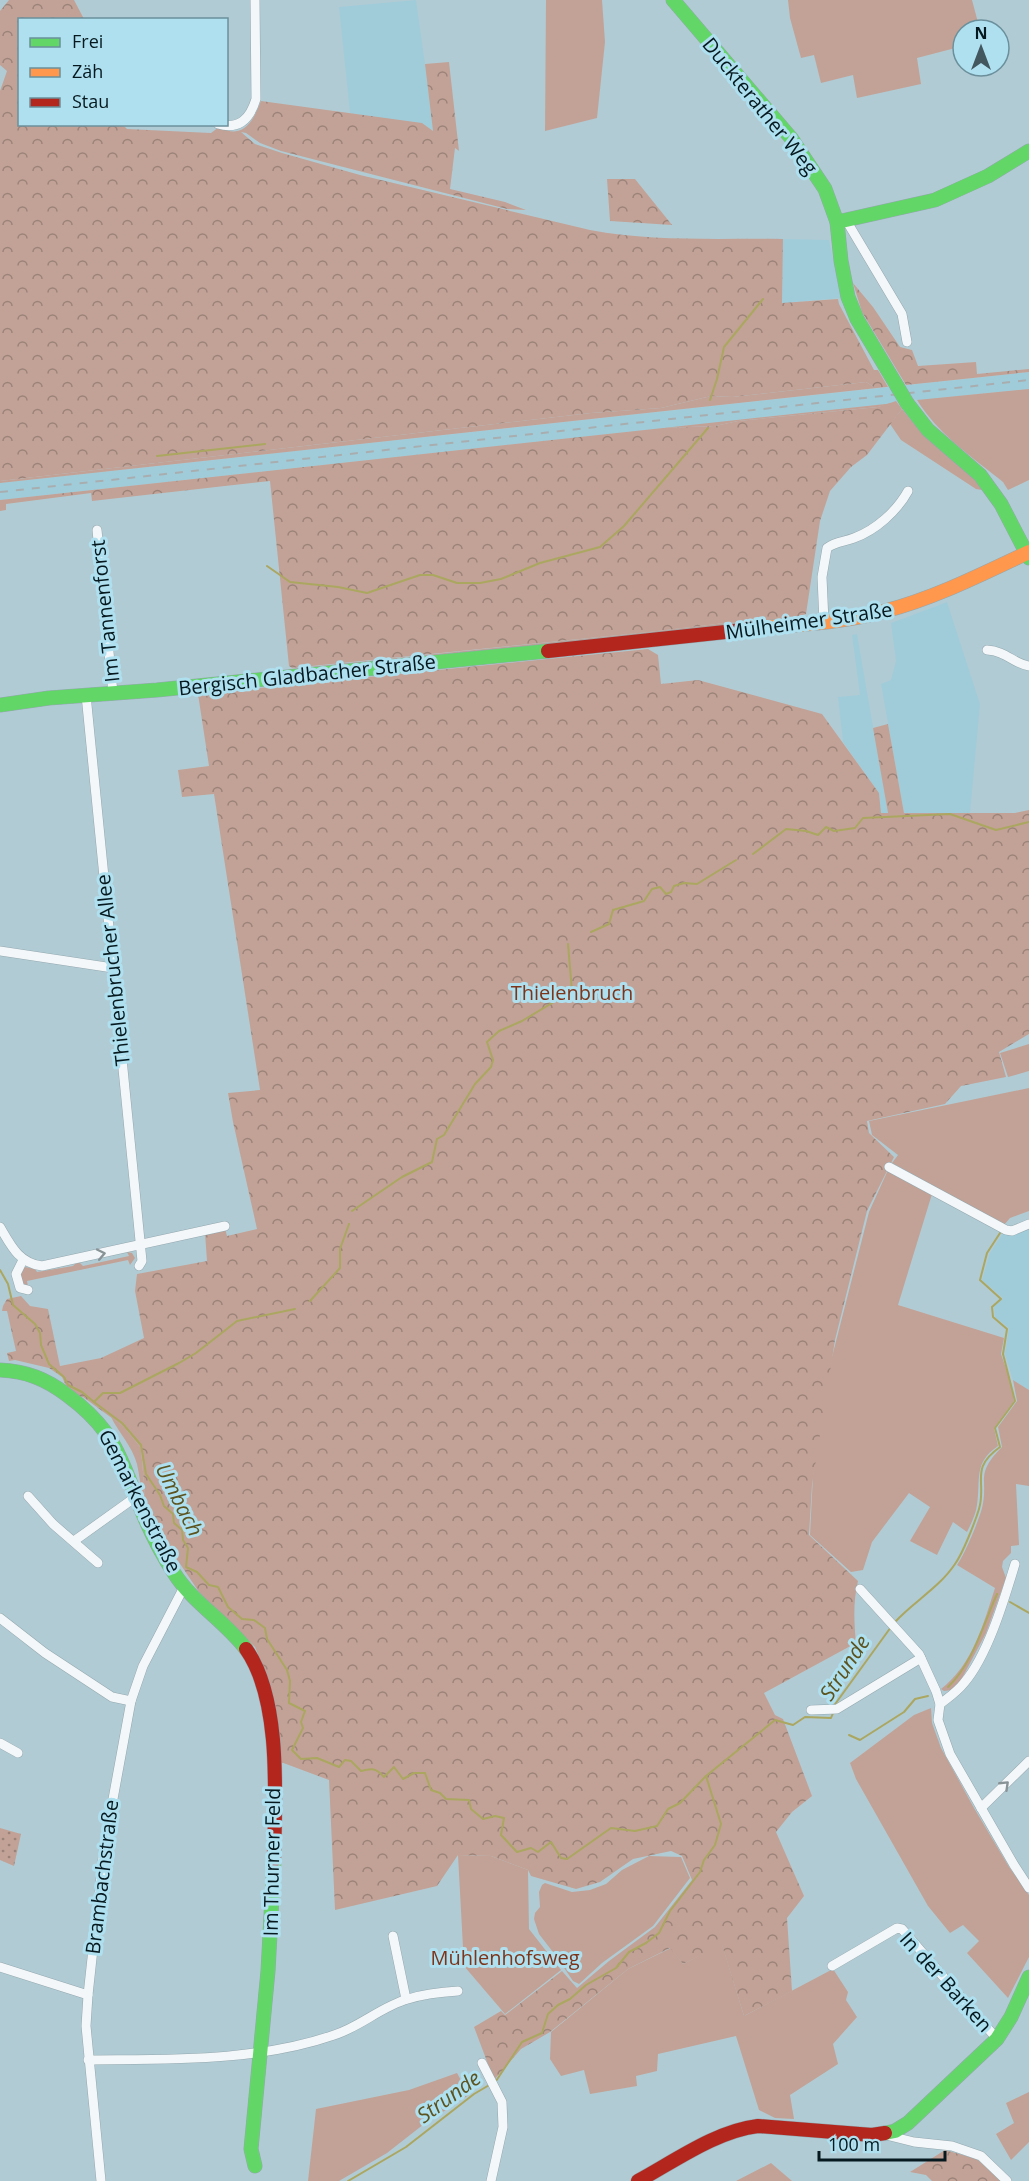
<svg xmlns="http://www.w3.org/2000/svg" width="1029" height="2181" viewBox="0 0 1029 2181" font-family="'Open Sans',sans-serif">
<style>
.built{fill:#a0ccda}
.green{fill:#c2a296}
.forest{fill:url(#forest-crowns)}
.park{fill:url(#park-dots)}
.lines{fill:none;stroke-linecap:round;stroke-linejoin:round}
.stream{stroke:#aba760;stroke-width:2}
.street-casing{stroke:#93a8af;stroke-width:10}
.fast-casing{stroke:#93a8af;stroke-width:15}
.slow-casing{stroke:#93a8af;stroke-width:15}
.jam-casing{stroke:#93a8af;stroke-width:15}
.street{stroke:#f3f7f9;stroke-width:9}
.fast{stroke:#63d668;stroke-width:14}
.slow{stroke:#ff974d;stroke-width:14}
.jam{stroke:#b3261e;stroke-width:14}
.rail{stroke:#a8aeaf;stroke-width:2;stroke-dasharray:8 8;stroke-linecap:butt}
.fast-bridge-casing{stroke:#93a8af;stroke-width:15;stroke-linecap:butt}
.fast-bridge{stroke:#63d668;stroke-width:14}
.oneway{stroke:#889397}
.labels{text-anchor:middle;stroke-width:6;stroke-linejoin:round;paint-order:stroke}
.street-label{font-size:20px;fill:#06191f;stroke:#afe0f0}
.park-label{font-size:20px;fill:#7e3419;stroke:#afe0f0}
.water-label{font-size:21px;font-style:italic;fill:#5c531e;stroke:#afe0f0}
</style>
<defs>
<pattern id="forest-crowns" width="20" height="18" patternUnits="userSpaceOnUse" patternTransform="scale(1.5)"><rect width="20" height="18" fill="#c2a296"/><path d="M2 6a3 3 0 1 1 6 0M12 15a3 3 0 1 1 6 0" fill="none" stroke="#9c837a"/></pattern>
<pattern id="park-dots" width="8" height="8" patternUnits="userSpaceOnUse" patternTransform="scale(1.5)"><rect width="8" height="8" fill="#c2a296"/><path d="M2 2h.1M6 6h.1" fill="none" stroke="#9c837a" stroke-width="1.8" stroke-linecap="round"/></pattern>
</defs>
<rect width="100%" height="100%" fill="#b1cbd4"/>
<g class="built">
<polygon points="416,0 425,64 433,131 350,113 339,7"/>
<polygon points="783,239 829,240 841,298 782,303"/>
<polygon points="1029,372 1029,389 917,400 914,399 895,403 0,500 0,483"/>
<polygon points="947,602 980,704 970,814 904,813 881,684 891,680 896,661 891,623"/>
<polygon points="857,634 888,813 881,813 879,793 843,742 838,697 860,695 852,635"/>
<polygon points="1029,1228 1029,1390 1013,1380 1005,1354 1009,1328 995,1317 994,1306 1003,1298 982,1280 990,1253 1003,1233 1011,1235"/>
</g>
<g class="green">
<polygon points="546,0 602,0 605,42 597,118 545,131"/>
<polygon points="788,0 972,0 980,30 963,30 963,46 917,58 921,84 857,98 853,75 821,83 814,55 801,58 790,18"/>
<polygon points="866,382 874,387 886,387 0,483 0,481 591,413 661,408 711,396 732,397"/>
<path d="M1029,389V480L1008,490L1003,482C972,457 938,434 917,400Z"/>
<polygon points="895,403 878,407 738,421 715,426 663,428"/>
<polygon points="902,409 924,436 975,480 982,490 976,489 901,440 890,424"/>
<polygon points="789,619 763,625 291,671 290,669 649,632 725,623"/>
<polygon points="1029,1044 1029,1071 1008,1077 1000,1053"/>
<polygon points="1029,1088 1029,1211 1010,1218 1004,1225 892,1163 898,1155 872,1135 869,1121"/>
<path d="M888,1170L932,1194L898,1305L1004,1338L1001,1354L1010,1380L1014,1401L994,1428L998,1446C973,1463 981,1479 977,1505C976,1514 971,1524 967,1532L953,1522L937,1555L910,1541L930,1507L909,1493L872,1542L863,1570L851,1572L810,1535L814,1455L831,1361L869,1212Z"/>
<polygon points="127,1252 132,1253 135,1258 130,1265 128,1260 27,1281 28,1287 22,1286 20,1272 25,1267 35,1269 37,1272 73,1266 76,1263 79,1262 83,1266 129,1256"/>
<path d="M1013,1380L1029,1390V1486L1016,1484L1019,1545L1011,1546V1553L1003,1561L1002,1567L1006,1578L986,1633L961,1680L951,1690L944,1691L941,1689C973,1664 983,1625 995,1588L957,1565C964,1556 979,1520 982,1508C989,1479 974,1475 1002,1447L998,1427L1017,1401Z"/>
<path d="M111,1417L124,1427L141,1448L146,1507C141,1492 140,1478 137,1464C132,1446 119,1433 111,1417Z"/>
<polygon points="931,1708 932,1723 941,1748 974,1808 1009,1867 1029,1895 1029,1957 1008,1998 967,1953 979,1941 963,1925 950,1933 928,1906 856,1779 850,1763 914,1715"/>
<polygon points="458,1855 491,1856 528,1870 529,1929 561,1970 505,2014 464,1966"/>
<polygon points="649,1856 681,1857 690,1878 653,1926 602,1963 579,1984 573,1981 556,1956 539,1934 534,1919 535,1913 540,1907 539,1892 542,1885 545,1883 572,1892 590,1890 606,1884 622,1870"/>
<polygon points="722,1944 744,2016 833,1969 848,1992 846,2000 857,2017 833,2044 838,2064 790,2095 794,2119 775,2118 759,2110 736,2036 658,2054 657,2071 636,2076 637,2086 590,2094 584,2070 561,2076 550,2059 551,2032 628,1969 671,1948 683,1964"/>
<polygon points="457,2073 469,2095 424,2124 387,2153 339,2181 308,2181 316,2109 409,2090"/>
<polygon points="1029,2092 1029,2142 1011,2160 996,2134 1014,2123 1006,2103"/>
<polygon points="771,2163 792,2181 736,2181"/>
</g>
<g class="forest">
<path d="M9,0H74L84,19L20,20V124H122L127,129L211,133L219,127C243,140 253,122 261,101L422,123L433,131L425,64L449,62L459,151L455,148L450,189L505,202L526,210L507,209L281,151L260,143L246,133L241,132L255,144L282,153L360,175L590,230C653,242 719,238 783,239L782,303L838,299L839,304L874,370H878L888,387H874L866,382L732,397L711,396L661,408L591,413L0,481V91L7,71L0,65V11Z"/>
<polygon points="607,179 635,179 672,225 610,221"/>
<polygon points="853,283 873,307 900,347 912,350 918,366 976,362 977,374 1029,369 1029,372 906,385 862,312"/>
<polygon points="896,401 902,409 867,455 851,467 830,491 820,521 806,614 789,619 725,623 649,632 292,668 289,666 270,481 92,501 91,493 6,504 6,510 0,511 0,500 663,428 715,426 738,421 878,407"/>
<path d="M648,649L658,655L661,684L698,680L822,714L879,793L881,813H888L873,728L888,724L904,813H1015L1029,810V1034L999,1052L1006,1077L961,1086L945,1104L867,1121L869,1133L894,1157L867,1211L835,1340L812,1485L809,1535L858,1581C853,1601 854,1623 856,1643L764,1693L775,1715L783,1719L812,1796L792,1812L776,1832L804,1896L787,1918L792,1991L744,2016L722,1945L683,1964L670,1948L628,1969L550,2032L521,2049L494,2080L474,2027L501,2011L505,2015L562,1971L577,1988L609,1961L655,1927L692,1880L682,1856L671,1851L633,1859L600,1882L576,1889L531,1876L528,1870L491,1856L458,1855L437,1886L335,1910L329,1780L278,1761L264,1669L255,1647L199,1592L166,1543L146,1507L141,1448L124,1427L83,1397H80L68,1390L62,1377L49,1368L15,1360L9,1361L7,1353L16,1351L7,1311H2L3,1306L7,1299L21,1296L30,1306L48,1309L60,1366L101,1358L144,1338L135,1291L137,1274L207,1261L205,1233L225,1228L227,1236L257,1229L233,1122L228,1093L260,1090L214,794L182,797L178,770L209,766L198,694Z"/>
<polygon points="945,2150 977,2159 1001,2181 932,2181 926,2175 910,2172"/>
</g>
<polygon class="park" points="0,1828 21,1834 14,1866 0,1860"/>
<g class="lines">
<g class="stream">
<polyline points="710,400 717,379 724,347 763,299"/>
<polyline points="157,456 265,444"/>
<polyline points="267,566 290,582 338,587 367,593 420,575 433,575 457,583 480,583 501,579 540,563 600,547 624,526 708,428"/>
<polyline points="753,854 786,829 806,831 818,835 826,827 834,831 855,828 863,818 950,814 996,830 1029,822"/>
<polyline points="591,932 609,924 613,910 644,901 652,889 660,887 666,894 671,892 674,886 684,883 697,884 736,860"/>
<polyline points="352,1211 402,1177 432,1162 437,1139 444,1135 475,1084 491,1067 493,1060 487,1042 499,1031 522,1021 572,991 568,944"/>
<polyline points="0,1270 8,1284 13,1305 35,1324 40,1333 41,1345 49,1364 64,1377 68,1385 82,1392 94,1402 103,1393 120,1393 179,1363 196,1353 237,1321 295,1309"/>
<polyline points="310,1301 340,1268 340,1249 349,1224"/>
<path d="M94,1402L122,1423L141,1445L146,1474L160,1495L164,1506L173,1514L174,1523L182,1530L183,1540L188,1548L186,1567L197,1572L209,1585L218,1587L228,1607L242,1619L254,1620L265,1628L267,1639L287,1670L290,1681L289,1703L305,1711L301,1722L303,1728L292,1750L301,1759L317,1758L339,1767L345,1760L351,1761L361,1771C372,1768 376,1768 384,1777L394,1767L403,1779L414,1773H425L431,1790L440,1793L446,1799L469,1800L471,1809L483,1819L495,1816L504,1818L501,1835L517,1852L531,1848L538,1852L551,1842L561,1858L567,1859L611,1828L635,1831L657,1826L668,1809L680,1803L706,1776"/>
<polyline points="1010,1602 1029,1613"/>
<path d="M895,1622C913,1602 939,1588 955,1564C963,1553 975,1522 979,1509C987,1482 969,1469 1000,1447L995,1428L1015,1401L1003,1354L1007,1329L993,1317L992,1307L1001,1299L980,1280L987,1253L1002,1230"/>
<path d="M948,1687C973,1663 983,1625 997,1594"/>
<polyline points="833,1707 891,1627"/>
<polyline points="849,1735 860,1740 904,1712 915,1699 928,1696"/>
<polyline points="496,2081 522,2042 542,2033 548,2014 558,2005 570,1999 586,1985 616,1968 629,1952 646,1943 659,1933 670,1911 700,1872 704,1860 715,1845 721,1824 706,1776 775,1720 793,1725 805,1717 831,1718 833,1713"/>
<polyline points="348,2181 406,2147 474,2094 491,2084"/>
</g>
<g class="street-casing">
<g id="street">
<path d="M218,124C239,130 250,119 256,99L255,0"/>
<polyline points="846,220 902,314 907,342"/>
<polyline points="97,530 113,693"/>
<path d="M824,622L822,577L827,548C836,541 844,542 854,538C876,530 897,511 908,491"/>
<path d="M987,650C1006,651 1014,664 1029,666"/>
<polyline points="86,695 142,1261 139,1266"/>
<polyline points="0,951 113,968"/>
<polyline points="889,1167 1006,1230 1012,1231 1029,1224"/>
<path d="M0,1227C11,1246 19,1263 42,1266L225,1226"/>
<polyline points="23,1260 16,1274 20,1288 28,1290"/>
<polyline points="28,1496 53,1524 98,1563"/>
<polyline points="74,1541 137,1496"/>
<polyline points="860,1589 919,1654 936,1691 940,1704 938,1720 950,1754 1014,1865 1029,1888"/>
<polyline points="0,1618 45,1653 112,1697 131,1701"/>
<path d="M940,1704C949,1697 957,1692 964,1683C988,1655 1004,1600 1015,1564"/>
<polyline points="811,1710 837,1709 921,1658"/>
<polyline points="0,1743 18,1753"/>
<polyline points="981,1808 1029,1761"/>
<polyline points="393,1936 406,1999"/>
<polyline points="832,1966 897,1928 902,1929 997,2039"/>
<polyline points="0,1967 88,1995"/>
<path d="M88,2060C169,2059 256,2062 334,2035C360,2027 382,2006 408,1999C424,1994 441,1992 458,1991"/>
<polyline points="482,2063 502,2102 503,2127 491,2181"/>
<polyline points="886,2135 914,2142 952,2146 981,2156 1007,2181"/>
<polyline points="101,2181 86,2026 88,1995 104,1848 131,1701 143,1666 184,1587"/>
</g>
</g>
<g class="fast-casing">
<g id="fast">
<polyline points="673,0 791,138 825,189 837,222 841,261 848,297 857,319 897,386"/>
<polyline points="837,222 935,200 988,176 1029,151"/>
<polyline points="907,403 928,430 980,475 1001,504 1029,558"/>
<polyline points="0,705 49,698 157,690 548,651"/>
<path d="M0,1370C26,1371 46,1379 67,1395C82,1406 95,1418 106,1433C120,1453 128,1477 137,1499C147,1525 159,1550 174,1573C193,1603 225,1621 246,1649"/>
<polyline points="885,2133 895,2131 908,2123 997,2039 1011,2017 1029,1977"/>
<polyline points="255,2166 251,2149 268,1971 274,1860"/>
</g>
</g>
<g class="slow-casing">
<path id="slow" d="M753,629C797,624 843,623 885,611C935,598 982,574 1029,552"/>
</g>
<g class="jam-casing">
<g id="jam">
<polyline points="548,651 753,629"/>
<path d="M246,1649C282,1700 275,1799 274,1860"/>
<path d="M638,2181C675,2161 716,2131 758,2126L872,2135L885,2133"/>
</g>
</g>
<use href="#street" class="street"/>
<use href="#fast" class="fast"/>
<use href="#slow" class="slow"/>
<use href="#jam" class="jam"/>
<polyline class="rail" points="0,492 1029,380"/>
<g class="fast-bridge-casing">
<polyline id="fast-bridge" points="897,386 907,403"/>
</g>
<use href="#fast-bridge" class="fast-bridge"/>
</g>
<defs><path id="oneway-chevron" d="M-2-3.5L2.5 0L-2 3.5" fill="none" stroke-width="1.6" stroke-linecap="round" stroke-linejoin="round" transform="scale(1.5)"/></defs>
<g class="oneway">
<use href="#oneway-chevron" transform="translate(101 1254) rotate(-12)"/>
<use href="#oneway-chevron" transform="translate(1005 1785) rotate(-44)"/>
</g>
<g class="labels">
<g class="street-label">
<text transform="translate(760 106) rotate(51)" y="7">Duckterather Weg</text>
<text transform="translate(105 611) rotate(-96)" y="7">Im Tannenforst</text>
<text transform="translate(809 621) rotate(-8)" y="7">Mülheimer Straße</text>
<text transform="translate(307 675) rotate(-6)" y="7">Bergisch Gladbacher Straße</text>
<text transform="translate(113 970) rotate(-96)" y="7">Thielenbrucher Allee</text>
<text transform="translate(140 1501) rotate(63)" y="7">Gemarkenstraße</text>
<text transform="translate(272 1862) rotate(-89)" y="7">Im Thurner Feld</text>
<text transform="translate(102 1877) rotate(-83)" y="7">Brambachstraße</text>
<text transform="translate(946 1982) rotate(48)" y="7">In der Barken</text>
</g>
<g class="park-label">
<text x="572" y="1000">Thielenbruch</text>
<text x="505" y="1965">Mühlenhofsweg</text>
</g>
<g class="water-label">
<text transform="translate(179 1500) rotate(63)" y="7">Umbach</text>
<text transform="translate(845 1668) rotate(-57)" y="7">Strunde</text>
<text transform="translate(449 2097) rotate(-36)" y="7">Strunde</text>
</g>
</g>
<rect x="18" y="18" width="210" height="108" fill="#afe0f0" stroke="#6b909c" stroke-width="1.5"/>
<rect x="30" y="38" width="30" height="9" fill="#63d668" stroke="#6b909c" stroke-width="1.5"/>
<text x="72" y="48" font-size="18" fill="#06191f">Frei</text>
<rect x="30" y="68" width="30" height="9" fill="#ff974d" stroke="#6b909c" stroke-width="1.5"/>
<text x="72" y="78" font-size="18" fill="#06191f">Zäh</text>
<rect x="30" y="98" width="30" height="9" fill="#b3261e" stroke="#6b909c" stroke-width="1.5"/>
<text x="72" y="108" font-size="18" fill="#06191f">Stau</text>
<g transform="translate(981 48)"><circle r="28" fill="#afe0f0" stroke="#6b909c" stroke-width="1.5"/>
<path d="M0-4.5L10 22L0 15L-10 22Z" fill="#42575e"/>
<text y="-9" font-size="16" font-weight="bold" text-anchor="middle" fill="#06191f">N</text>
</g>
<path d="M819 2151v9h126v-9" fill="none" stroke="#06191f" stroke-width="3"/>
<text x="828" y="2151" font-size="18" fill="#06191f" stroke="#afe0f0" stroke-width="4.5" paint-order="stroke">100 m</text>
</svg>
